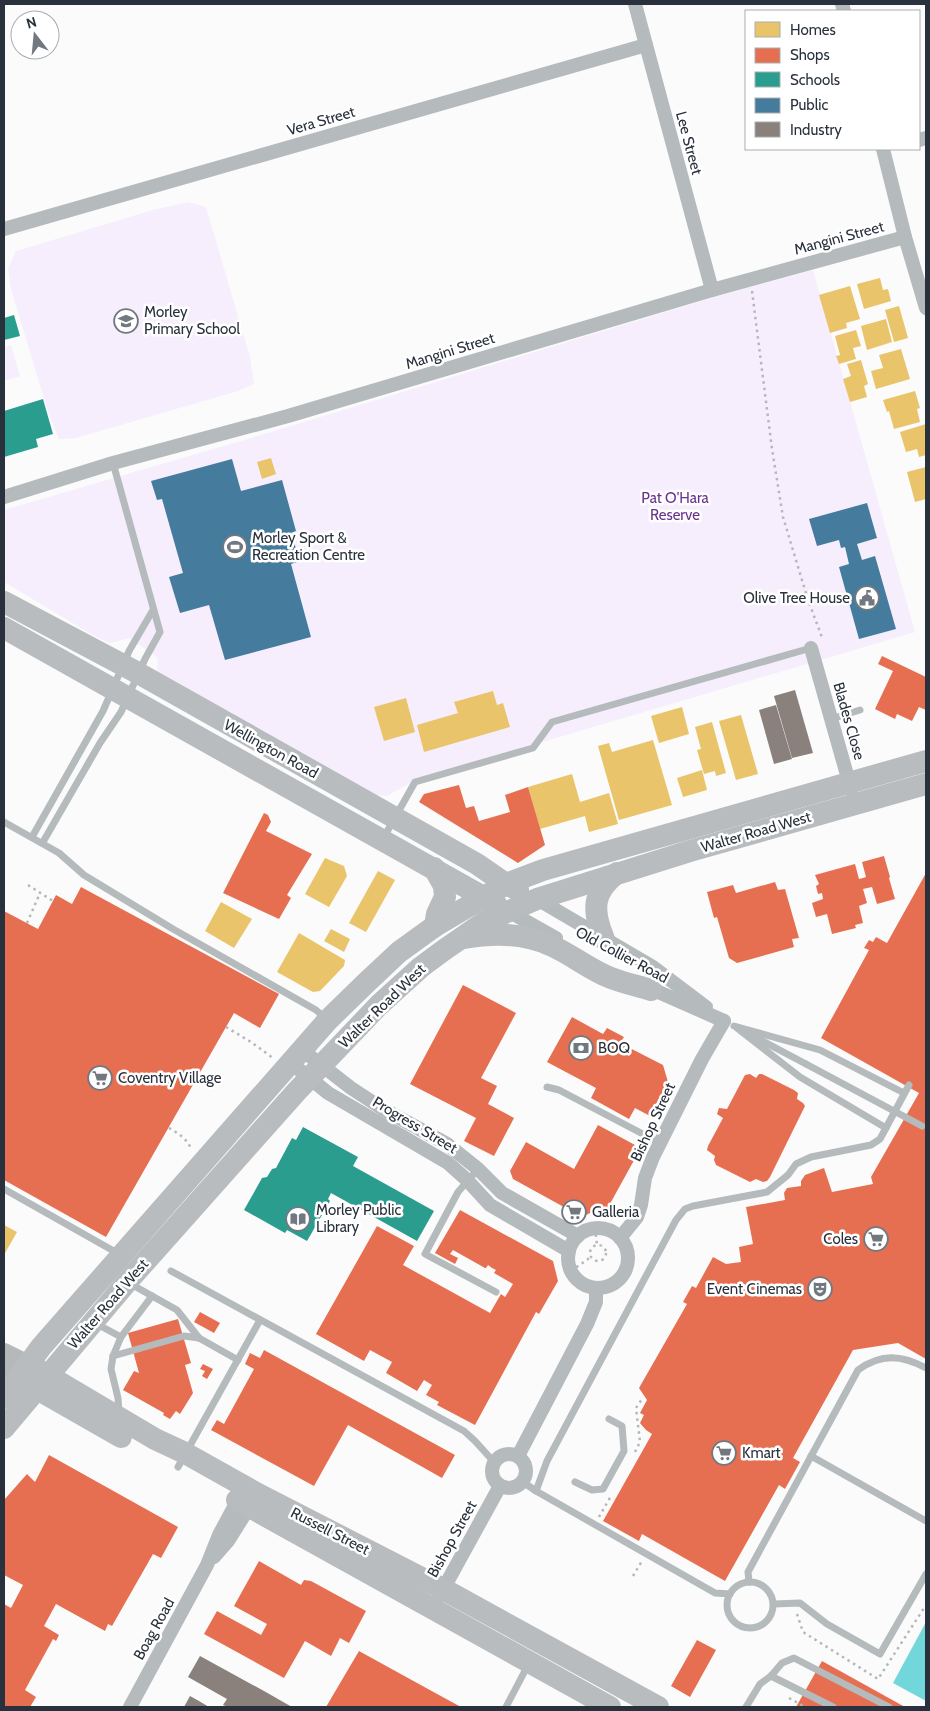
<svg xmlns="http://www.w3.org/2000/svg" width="930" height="1711" viewBox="0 0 930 1711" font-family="Cabin,sans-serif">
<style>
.green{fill:#f6eefd}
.water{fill:#71d7db}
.homes{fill:#e9c46a}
.shops{fill:#e76f51}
.schools{fill:#2a9d8f}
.public{fill:#457b9d}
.industry{fill:#8a817c}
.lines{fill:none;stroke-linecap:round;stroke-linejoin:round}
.path{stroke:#b5b8ba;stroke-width:2.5;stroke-dasharray:2.5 4;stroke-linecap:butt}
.lane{stroke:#b5babc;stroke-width:7}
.street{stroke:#b5babc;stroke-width:14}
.secondary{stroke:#b5b9ba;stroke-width:20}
.primary{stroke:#b9bcbf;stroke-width:22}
.lane-bridge{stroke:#b5babc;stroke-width:7}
.labels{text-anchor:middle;stroke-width:5;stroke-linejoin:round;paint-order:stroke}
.street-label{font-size:15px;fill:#29313c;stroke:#fff}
.poi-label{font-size:15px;fill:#29313c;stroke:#fff;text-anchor:start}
.park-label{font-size:15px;fill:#69348e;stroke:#fff}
</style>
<rect width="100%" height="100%" fill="#fbfbfb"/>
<g class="green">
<polygon points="188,202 206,207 250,357 254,384 238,391 76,438 59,439 49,415 11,289 8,269 16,251 153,210"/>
<polygon points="813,270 915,632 417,779 387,796 374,795 157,671 158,658 129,638 110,643 96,637 4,582 4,510 271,432 718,296"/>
<polygon points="11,345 20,376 4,381 4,347"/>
</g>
<polygon class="water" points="926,1622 926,1701 893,1683"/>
<g class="homes">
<polygon points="880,278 883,290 888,289 891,301 864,309 857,284"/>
<polygon points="850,286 860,319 846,323 847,328 830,333 819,295"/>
<polygon points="899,306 908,338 894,342 885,310"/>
<polygon points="886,319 892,342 867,350 861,326"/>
<polygon points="856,330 861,346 853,348 856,359 839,364 836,356 840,355 835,336"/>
<polygon points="901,349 910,379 876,389 871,371 883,368 879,355"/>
<polygon points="861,360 868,384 864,386 867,397 850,402 843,379 851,376 847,364"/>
<polygon points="915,391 920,408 917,409 920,422 894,429 889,411 887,412 883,400"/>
<polygon points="926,424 926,455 919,457 917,449 906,452 900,432"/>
<polygon points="271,458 276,474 262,479 257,462"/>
<polygon points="926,467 926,499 915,502 907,472"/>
<polygon points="493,691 497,705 503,703 510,727 424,752 417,725 458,713 454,702"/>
<polygon points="406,698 415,732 384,741 374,707"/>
<polygon points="682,707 689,734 659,743 651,716"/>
<polygon points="741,715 758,774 736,780 719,721"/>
<polygon points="712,722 726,773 716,776 715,771 704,774 697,750 701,749 695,727"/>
<polygon points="653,740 672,805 619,820 598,746 609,743 612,752"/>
<polygon points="702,770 707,790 683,797 677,778"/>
<polygon points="572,774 580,802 609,793 618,824 589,832 585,816 540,829 528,787"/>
<polygon points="325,858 344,866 347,876 329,907 305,894"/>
<polygon points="378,871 395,880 366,932 349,923"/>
<polygon points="221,902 252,919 234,948 205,931"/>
<polygon points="331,929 350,939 344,952 324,941"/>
<polygon points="299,933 345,960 344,966 320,991 313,992 277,972"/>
<polygon points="4,1225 17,1232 4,1255"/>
</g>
<g class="shops">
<polygon points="882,656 926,677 926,710 919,707 912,721 897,714 895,719 875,709 893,671 878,664"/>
<polygon points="459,785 466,808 474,806 479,821 510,812 505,795 528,787 545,845 518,863 419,802 424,794"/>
<polygon points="264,813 268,815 271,822 266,831 312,854 287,895 291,898 279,919 223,893"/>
<polygon points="884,856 890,877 889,878 895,899 877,904 872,887 863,889 867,903 859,906 863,923 855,925 856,928 832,934 827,914 816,917 812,903 823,899 822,893 818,894 816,886 819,884 815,875 855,864 859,879 863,878 866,877 862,862"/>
<polygon points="926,873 926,1359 898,1343 853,1350 793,1458 800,1462 785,1489 779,1485 725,1581 642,1534 639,1541 603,1521 652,1434 646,1430 640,1423 644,1415 640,1413 647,1400 639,1388 687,1304 683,1302 692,1286 696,1288 713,1257 726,1264 741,1262 739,1247 753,1244 746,1207 785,1200 784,1193 787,1188 801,1186 801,1181 805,1175 824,1168 832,1192 873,1184 871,1177 919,1093 821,1038 869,950 864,948 869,940 873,942 876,937 887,943"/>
<polygon points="775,882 778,890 785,889 799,938 792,939 794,947 737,963 729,958 717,917 714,918 707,892 733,885 736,893"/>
<polygon points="81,887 279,994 260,1028 234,1013 106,1237 4,1180 4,911 38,929 56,895 72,904"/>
<polygon points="463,985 516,1013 481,1078 497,1086 488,1104 514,1118 494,1156 464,1141 476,1118 410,1084"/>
<polygon points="572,1017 603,1034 607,1028 624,1037 620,1043 663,1065 668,1082 650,1116 635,1108 629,1119 591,1098 596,1088 547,1062"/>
<polygon points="750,1074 756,1078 759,1074 762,1074 794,1090 798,1093 797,1099 803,1103 805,1106 770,1177 767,1181 763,1182 756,1179 750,1182 716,1165 714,1160 715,1156 707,1150 708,1146 723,1118 717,1114 719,1108 727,1109 745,1075"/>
<polygon points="598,1125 635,1145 632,1150 638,1153 611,1202 614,1211 600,1218 596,1210 582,1217 513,1179 510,1171 526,1142 574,1169"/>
<polygon points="460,1210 553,1261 558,1281 539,1314 536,1312 475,1425 437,1405 439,1402 426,1395 432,1385 424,1380 417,1391 386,1373 392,1362 370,1350 364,1361 316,1334 377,1226 414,1246 403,1265 490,1313 501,1294 505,1297 513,1284 494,1273 496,1270 492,1268 488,1265 486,1268 485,1268 453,1250 450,1254 458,1258 455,1264 435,1253"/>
<polygon points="200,1312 220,1323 214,1333 194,1322"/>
<polygon points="178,1319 191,1363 185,1365 193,1393 180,1414 176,1411 170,1419 163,1415 164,1413 123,1390 134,1371 139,1373 128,1333"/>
<polygon points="264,1350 455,1455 442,1478 348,1425 314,1486 211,1430 217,1420 224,1424 254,1369 245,1364 250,1353 260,1358"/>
<polygon points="203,1364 213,1369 207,1379 202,1376 205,1371 200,1369"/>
<polygon points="49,1455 178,1527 161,1558 153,1554 112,1626 108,1624 105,1631 56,1604 44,1626 59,1635 56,1641 53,1639 25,1690 36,1697 30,1707 4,1707 4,1604 11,1608 23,1585 4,1575 4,1500 27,1474 35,1482"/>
<polygon points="259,1561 301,1585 304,1580 311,1581 366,1611 349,1643 340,1638 331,1656 305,1641 284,1678 204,1634 217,1611 261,1635 267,1624 234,1606"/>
<polygon points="697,1640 716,1650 690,1697 671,1686"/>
<polygon points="359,1651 428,1689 461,1707 326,1707"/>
<polygon points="822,1661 905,1707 796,1707"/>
</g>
<g class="schools">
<polygon points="14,315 20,336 4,340 4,318"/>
<polygon points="43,399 53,434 36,439 38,447 4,457 4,411"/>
<polygon points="303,1127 358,1157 353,1166 434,1211 417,1241 331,1193 328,1199 330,1201 307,1241 287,1230 285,1233 244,1210 262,1178 267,1177 272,1169 276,1168 292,1138 296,1140"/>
</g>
<g class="public">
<polygon points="232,459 241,491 282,480 296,531 291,533 300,561 291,564 311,637 225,660 209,605 180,613 169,577 183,573 162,499 157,500 151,481"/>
<polygon points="867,503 877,538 857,544 862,560 875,556 896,629 859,639 839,567 849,564 845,547 841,548 839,540 817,546 809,519"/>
</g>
<g class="industry">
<polygon points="795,690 813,753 792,758 774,696"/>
<polygon points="776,705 792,759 774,764 759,710"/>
<polygon points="200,1656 264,1691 292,1707 228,1707 223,1705 227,1699 188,1677"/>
<polygon points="190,1696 199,1701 209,1707 184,1707"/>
</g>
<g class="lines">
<g class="path">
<polyline points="752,291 772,449 783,517 808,600 823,640"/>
<polyline points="28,885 53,901"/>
<polyline points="27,923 40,893"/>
<polyline points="226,1027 251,1042 273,1058"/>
<path d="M169,1128C178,1133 189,1140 191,1150"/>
<polyline points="595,1228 597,1245"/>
<circle cx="598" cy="1253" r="8"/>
<polyline points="571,1271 591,1257"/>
<polyline points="635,1452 640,1442 636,1408 642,1399"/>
<polyline points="599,1517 611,1496"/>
<polyline points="633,1576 642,1561"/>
<polyline points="797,1614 803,1632 878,1679 926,1605"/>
<polyline points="789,1698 805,1707"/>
</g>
<g class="lane">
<polyline points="831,719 860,710"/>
<polyline points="4,822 59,853 84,875 173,929 316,1010 325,1018"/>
<polyline points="32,837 103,711 129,651 153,610"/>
<polyline points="384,837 415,782 533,748 552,722 811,648"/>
<polyline points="43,842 100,743 121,712 145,659 160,632 113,463"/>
<polyline points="734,1026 820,1050 904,1093"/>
<polyline points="737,1028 800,1077 886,1128"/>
<polyline points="751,1035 806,1064"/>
<polyline points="547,1087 559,1090 660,1143"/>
<polyline points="478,1169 458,1192 425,1254 496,1292"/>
<polyline points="4,1189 119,1254"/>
<polyline points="171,1271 464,1431 475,1441 494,1462"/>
<polyline points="129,1283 177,1310 199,1338"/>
<polyline points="95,1323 121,1337"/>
<polyline points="113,1356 184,1336 199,1338 238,1360"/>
<polyline points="119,1414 118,1398 111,1369 113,1356 121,1337 152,1296"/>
<polyline points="811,1456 926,1521"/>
<polyline points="178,1467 260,1320"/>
<polyline points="523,1482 536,1491 715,1593 730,1594"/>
<polyline points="575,1482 592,1490 603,1489 624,1451 622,1426 609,1419"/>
<polyline points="536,1491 547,1461 676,1220 685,1209 693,1206 767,1192 788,1175 796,1164 811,1157 871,1145 880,1139 909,1085"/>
<circle cx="750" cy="1605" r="23"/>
<path d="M749,1582L748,1572L858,1370C881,1353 902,1355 926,1368"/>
<polyline points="774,1604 800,1603 827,1624 880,1654 926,1574"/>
<polyline points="771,1676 833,1707"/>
<polyline points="506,1707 528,1665"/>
<polyline points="746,1707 760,1684 771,1676 782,1663 794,1658 889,1707"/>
</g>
<g class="street">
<polyline points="635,4 712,290"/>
<polyline points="842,4 844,11"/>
<polyline points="919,140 926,138"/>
<polyline points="883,149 905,237 926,308"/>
<polyline points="4,229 646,45"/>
<polyline points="4,497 113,463 288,416 712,290 905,237"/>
<polyline points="811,648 851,789"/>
<polyline points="537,899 653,967 706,1007"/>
<polyline points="508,911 556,938"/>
<polyline points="645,986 724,1021"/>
<polyline points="302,1050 351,1088 383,1109 447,1144 478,1169 502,1193 578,1236"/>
<polyline points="291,1063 328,1093 448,1163 467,1180 490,1205 569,1251"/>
<circle cx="598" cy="1258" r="30"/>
<polyline points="620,1238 637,1217 641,1205 645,1178 653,1157 702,1059 724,1021"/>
<circle cx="509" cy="1471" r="17"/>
<polyline points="518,1456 587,1324 596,1302 596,1288"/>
<polyline points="214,1557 228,1541 253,1501"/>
<polyline points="440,1595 500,1486"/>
<polyline points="130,1707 207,1565 219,1535 241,1494"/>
</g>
<g class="secondary">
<polyline points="4,1353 28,1365"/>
<polyline points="4,1371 17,1379"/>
</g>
<g class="primary">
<polyline points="4,602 138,673 477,864 506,884 518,890"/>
<polyline points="4,628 496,904"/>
<polyline points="434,868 444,886 445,897 437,914 435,926"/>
<path d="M464,938C492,933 524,933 550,945C571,954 590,970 611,978C624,983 638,986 651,990"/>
<path d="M604,939C592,911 592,892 617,873"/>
<polyline points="35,1368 155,1439 185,1453 258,1494 443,1589 658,1707"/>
<polyline points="23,1381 121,1437"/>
<polyline points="4,1398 41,1347 328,1020 367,982 399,952 435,926 506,884 543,870 926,761"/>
<polyline points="4,1428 127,1282 297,1091 379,1005 421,967 444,950 486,921 537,899 690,851 926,784"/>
<polyline points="237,1500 610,1707"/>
</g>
<polyline class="lane-bridge" points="806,1064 922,1126"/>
</g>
<defs>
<g id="school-ring" transform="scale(1.25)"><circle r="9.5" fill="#fff" stroke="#72787f" stroke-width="1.5"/><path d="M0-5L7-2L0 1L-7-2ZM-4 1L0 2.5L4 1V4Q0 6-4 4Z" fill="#72787f"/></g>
<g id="stadium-ring" transform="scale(1.25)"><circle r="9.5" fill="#fff" stroke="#72787f" stroke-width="1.5"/><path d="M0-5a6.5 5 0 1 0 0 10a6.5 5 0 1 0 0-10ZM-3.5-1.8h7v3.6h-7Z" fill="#72787f"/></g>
<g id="civic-ring" transform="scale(1.25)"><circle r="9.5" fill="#fff" stroke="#72787f" stroke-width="1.5"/><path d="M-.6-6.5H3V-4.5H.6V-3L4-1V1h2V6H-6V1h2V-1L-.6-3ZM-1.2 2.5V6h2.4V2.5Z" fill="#72787f"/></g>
<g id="bank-ring" transform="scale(1.25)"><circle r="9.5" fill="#fff" stroke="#72787f" stroke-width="1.5"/><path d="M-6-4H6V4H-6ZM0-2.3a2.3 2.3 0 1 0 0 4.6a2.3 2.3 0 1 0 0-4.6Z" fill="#72787f"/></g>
<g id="supermarket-ring" transform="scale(1.25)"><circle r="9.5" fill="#fff" stroke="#72787f" stroke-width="1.5"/><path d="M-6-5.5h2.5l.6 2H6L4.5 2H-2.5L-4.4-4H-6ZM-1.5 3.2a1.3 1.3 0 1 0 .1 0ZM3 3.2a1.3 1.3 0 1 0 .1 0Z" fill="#72787f"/></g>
<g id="library-ring" transform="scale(1.25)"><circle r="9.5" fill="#fff" stroke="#72787f" stroke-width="1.5"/><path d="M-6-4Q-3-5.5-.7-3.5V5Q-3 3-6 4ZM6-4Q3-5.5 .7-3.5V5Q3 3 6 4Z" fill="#72787f"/></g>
<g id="theatre-ring" transform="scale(1.25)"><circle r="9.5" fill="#fff" stroke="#72787f" stroke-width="1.5"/><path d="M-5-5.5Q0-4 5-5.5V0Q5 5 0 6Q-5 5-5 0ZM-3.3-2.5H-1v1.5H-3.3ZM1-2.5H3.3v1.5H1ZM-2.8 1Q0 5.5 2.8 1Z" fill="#72787f"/></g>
</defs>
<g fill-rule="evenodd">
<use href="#school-ring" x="126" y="321"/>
<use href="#stadium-ring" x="235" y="547"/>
<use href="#civic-ring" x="867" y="598"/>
<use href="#bank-ring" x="581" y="1048"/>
<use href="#supermarket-ring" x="100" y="1078"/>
<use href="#supermarket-ring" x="574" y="1212"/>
<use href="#library-ring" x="298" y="1219"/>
<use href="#supermarket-ring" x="876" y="1239"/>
<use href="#theatre-ring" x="820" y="1289"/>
<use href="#supermarket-ring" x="724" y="1453"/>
</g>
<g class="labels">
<g class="street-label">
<text transform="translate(321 121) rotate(-16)" y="5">Vera Street</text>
<text transform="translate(689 143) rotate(75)" y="5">Lee Street</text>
<text transform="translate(839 238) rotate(-15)" y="5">Mangini Street</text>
<text transform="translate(450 351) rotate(-17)" y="5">Mangini Street</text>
<text transform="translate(849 721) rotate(74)" y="5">Blades Close</text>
<text transform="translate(271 749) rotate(29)" y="5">Wellington Road</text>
<text transform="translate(756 832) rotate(-16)" y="5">Walter Road West</text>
<text transform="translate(622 955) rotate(28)" y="5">Old Collier Road</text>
<text transform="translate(382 1006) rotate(-44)" y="5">Walter Road West</text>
<text transform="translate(653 1122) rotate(-65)" y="5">Bishop Street</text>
<text transform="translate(415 1125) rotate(31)" y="5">Progress Street</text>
<text transform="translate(108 1304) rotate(-49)" y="5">Walter Road West</text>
<text transform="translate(330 1531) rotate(27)" y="5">Russell Street</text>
<text transform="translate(452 1539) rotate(-61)" y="5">Bishop Street</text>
<text transform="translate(154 1629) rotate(-61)" y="5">Boag Road</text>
</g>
<g class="poi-label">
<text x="144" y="317">Morley<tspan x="144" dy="17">Primary School</tspan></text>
<text x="252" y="543">Morley Sport &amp;<tspan x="252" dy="17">Recreation Centre</tspan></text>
<text x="850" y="603" text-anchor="end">Olive Tree House</text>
<text x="598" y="1053">BOQ</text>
<text x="118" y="1083">Coventry Village</text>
<text x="316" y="1215">Morley Public<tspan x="316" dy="17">Library</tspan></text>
<text x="592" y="1217">Galleria</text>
<text x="858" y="1244" text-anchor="end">Coles</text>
<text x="802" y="1294" text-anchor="end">Event Cinemas</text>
<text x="742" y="1458">Kmart</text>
</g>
<g class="park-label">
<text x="675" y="503">Pat O'Hara<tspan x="675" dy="17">Reserve</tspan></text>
</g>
</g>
<rect width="930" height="1711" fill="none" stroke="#29313c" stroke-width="10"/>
<rect x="745" y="10" width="175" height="140" fill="#ffffff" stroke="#a9adb1"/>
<rect x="755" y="22" width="25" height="15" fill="#e9c46a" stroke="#a9adb1"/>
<text x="790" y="35" font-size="15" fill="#29313c">Homes</text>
<rect x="755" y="48" width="25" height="15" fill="#e76f51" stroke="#a9adb1"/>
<text x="790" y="60" font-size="15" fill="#29313c">Shops</text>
<rect x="755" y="72" width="25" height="15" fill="#2a9d8f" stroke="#a9adb1"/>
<text x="790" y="85" font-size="15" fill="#29313c">Schools</text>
<rect x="755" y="98" width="25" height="15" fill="#457b9d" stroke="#a9adb1"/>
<text x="790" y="110" font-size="15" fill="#29313c">Public</text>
<rect x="755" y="122" width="25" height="15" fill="#8a817c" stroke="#a9adb1"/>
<text x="790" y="135" font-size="15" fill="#29313c">Industry</text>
<g transform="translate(35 35) rotate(344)"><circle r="24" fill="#ffffff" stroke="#a9adb1"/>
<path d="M0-4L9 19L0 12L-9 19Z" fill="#72787f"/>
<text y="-8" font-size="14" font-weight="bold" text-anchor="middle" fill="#29313c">N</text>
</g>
</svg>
